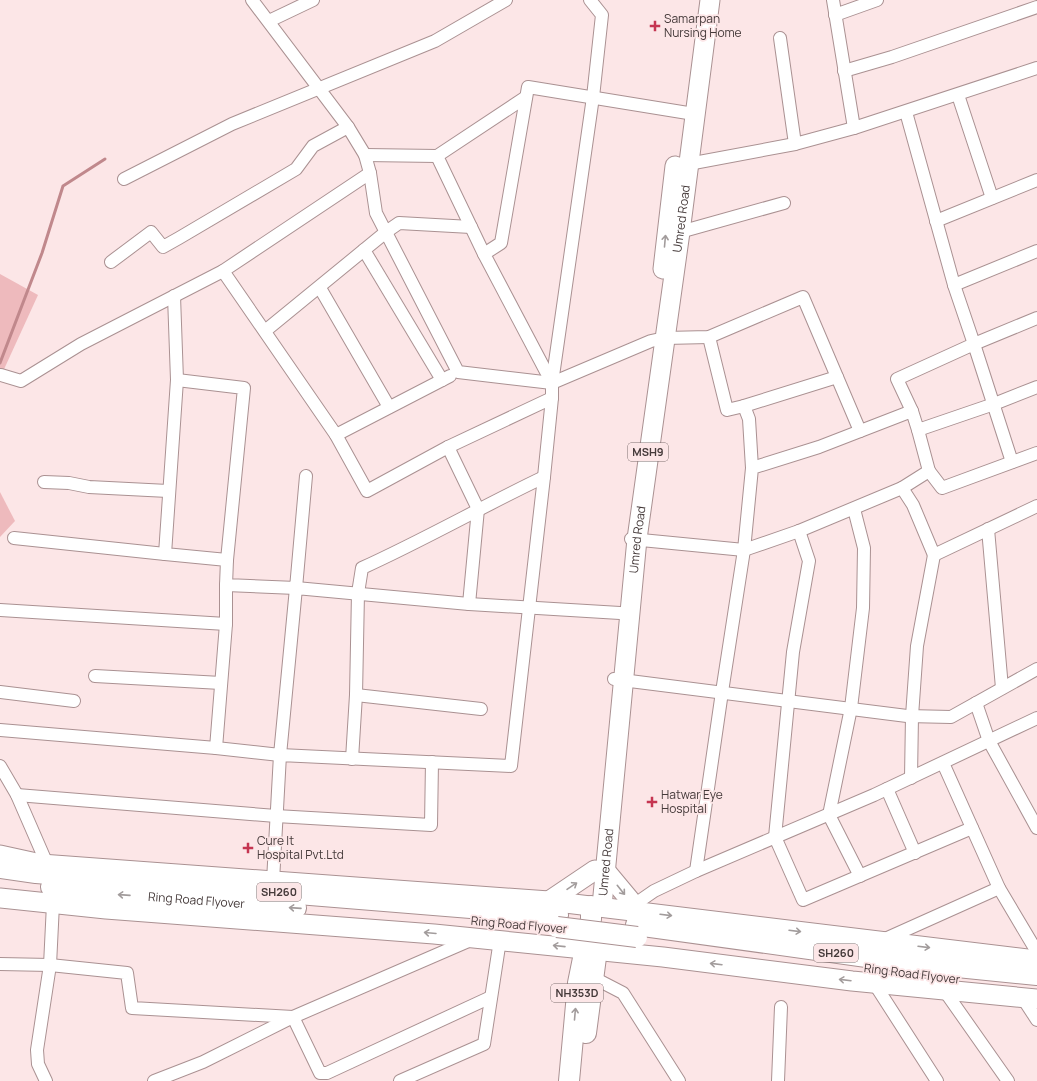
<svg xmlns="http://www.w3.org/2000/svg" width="1037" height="1081" viewBox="0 0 1037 1081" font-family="Manrope,sans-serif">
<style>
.green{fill:#eebabd}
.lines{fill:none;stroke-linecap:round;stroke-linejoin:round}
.stream{stroke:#c0888c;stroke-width:3}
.minor-casing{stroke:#aa9192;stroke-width:14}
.primary-casing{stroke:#aa9192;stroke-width:21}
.trunk-casing{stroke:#aa9192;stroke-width:22}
.minor{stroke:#fff;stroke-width:12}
.primary{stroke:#fff;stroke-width:19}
.trunk{stroke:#fff;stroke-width:20}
.trunk-bridge-casing{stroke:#aa9192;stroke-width:22;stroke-linecap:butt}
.trunk-bridge{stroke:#fff;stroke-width:20}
.oneway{stroke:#a29c9c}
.poi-dot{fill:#c53551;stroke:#fce6e7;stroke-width:1.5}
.labels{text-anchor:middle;stroke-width:3.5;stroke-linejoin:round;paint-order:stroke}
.shield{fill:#fce6e7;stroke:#7c6e6e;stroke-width:1}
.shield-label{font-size:11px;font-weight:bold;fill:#453a3a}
.poi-label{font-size:12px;fill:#453a3a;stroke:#fce6e7;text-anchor:start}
.street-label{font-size:12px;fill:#453a3a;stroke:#fce6e7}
</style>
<rect width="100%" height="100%" fill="#fce6e7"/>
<g class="green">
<polygon points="0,274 38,295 0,378"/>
<polygon points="0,492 15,521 0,537"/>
</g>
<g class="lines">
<polyline class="stream" points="0,363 42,253 63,186 105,159"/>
<g class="minor-casing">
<g id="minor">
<polyline points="252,0 348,127 365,155 370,173 376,213 458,372 552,383 651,341 665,338 709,337 803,297 860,431"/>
<polyline points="833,0 854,128 1037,68"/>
<polyline points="835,15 877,0"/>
<polyline points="269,21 313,0"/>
<polyline points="780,38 795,144"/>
<polyline points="844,71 892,57 1037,7"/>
<polyline points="958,95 992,198"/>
<polyline points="906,112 954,285 974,344 1037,318"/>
<polyline points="365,155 437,156"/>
<polyline points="683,165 795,144 854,128"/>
<polyline points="370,173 223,271 336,435 367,491 448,447 552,398"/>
<polyline points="124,179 232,124 435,41 506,0"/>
<polyline points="936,221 1037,180"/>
<polyline points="680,232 784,203"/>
<polyline points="364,250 442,380"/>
<polyline points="484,254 437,156 526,97"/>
<polyline points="111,262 151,232 163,247 179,238 296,169 313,146 348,127"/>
<polyline points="954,285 1037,251"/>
<polyline points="320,288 389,407"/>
<polyline points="174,296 177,380 165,554 227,560 226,585 296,588 306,476"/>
<polyline points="265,331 386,232 399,223 471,227"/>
<polyline points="709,337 727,410 744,406 749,419 752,468"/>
<polyline points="1,375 21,381 81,344 223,271"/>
<polyline points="177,380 244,388 227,560"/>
<polyline points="552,383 484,254 501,243 528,87 694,114"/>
<polyline points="744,406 837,377"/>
<polyline points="912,411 897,379 974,344 1012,462"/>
<polyline points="336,435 450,376"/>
<polyline points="448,447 478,509 469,604"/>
<polyline points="929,471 942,488 1037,453"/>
<polyline points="44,482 69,483 89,487 168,491"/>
<polyline points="902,488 929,471 918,430"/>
<polyline points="854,509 864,548 863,608 851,708 829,815 860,876"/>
<polyline points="988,529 1002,688"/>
<polyline points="799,531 809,561 793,652 775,837 803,900 972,828"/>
<polyline points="14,538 165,554"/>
<polyline points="631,539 744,550 799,531 902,488 913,505 934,555 1037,506"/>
<polyline points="226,585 226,624 216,748 280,755 296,588 469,604 620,613"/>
<polyline points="0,610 226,624"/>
<polyline points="95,676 221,683"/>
<polyline points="614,679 907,716 951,717 1037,669"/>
<polyline points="0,692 74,701"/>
<polyline points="356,695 481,709"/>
<polyline points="976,703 989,741 1037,828"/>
<polyline points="0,730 216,748"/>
<path d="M352,759L356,695L358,593L362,568C424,540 483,506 544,477"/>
<polyline points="943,763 999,888 1037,952"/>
<polyline points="0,766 17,795 47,864"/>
<polyline points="911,778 912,716 917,646 934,555"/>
<polyline points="887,789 915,853"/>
<polyline points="17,795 276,816 431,825 432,762"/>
<polyline points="696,871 722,692 744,550 752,468 819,447 912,411 918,430 994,404 1037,387"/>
<polyline points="273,881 280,755 511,766 544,477 552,398 552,383 593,97 602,15 590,0"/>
<polyline points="637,916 641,900 654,891 696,871 874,795 1037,718"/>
<polyline points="883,940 999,888"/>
<polyline points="0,964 50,965 127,973 132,1008 293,1017 320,1073 327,1073 491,997"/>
<polyline points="594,978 623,993 679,1081"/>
<polyline points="874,983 937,1081"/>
<polyline points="944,990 1008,1081"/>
<polyline points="1022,997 1037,1020"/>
<polyline points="46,1081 38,1064 37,1050 50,965 53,904"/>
<polyline points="154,1081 203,1062 293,1017 473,939"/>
<polyline points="400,1081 484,1044 500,940"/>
<polyline points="778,1081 781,1007"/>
</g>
</g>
<g class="primary-casing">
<g id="primary">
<polyline points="663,269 675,166"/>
<polyline points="0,855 41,864 549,901 1037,960"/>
<polyline points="605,870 630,900 636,911"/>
<polyline points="0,898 106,909 434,934 663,957 852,981 1037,999"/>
<polyline points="549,901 595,870"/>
<path id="s1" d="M602,906L637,539L680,232L710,0"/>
</g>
</g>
<g class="trunk-casing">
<g id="trunk">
<polyline points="0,868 36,873 558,915"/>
<path id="s2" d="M51,887L99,893L296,908"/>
<polyline points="636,925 888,960 1037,975"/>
<polyline points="586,1033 598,942"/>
<polyline points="569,1081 578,983 591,919 591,906"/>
</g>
</g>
<use href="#minor" class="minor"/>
<use href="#primary" class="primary"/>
<use href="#trunk" class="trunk"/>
<g class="trunk-bridge-casing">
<polyline id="trunk-bridge" points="557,927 637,937"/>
</g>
<use href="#trunk-bridge" class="trunk-bridge"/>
</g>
<defs><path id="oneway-shaft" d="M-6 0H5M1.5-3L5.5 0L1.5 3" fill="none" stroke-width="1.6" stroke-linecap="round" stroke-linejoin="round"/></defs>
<g class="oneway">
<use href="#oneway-shaft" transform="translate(665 241) rotate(-85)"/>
<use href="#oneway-shaft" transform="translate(572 886) rotate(-34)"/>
<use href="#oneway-shaft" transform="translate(621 890) rotate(51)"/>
<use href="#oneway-shaft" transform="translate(124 895) rotate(-176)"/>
<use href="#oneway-shaft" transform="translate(295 908) rotate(-176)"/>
<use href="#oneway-shaft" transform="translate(666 915) rotate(7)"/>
<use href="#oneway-shaft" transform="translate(795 931) rotate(7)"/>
<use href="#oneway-shaft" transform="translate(430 933) rotate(-175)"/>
<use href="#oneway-shaft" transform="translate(559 946) rotate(-174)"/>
<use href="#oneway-shaft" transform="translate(924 947) rotate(7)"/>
<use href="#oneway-shaft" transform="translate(716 964) rotate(-173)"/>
<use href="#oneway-shaft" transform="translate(845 980) rotate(-173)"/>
<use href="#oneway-shaft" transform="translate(575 1014) rotate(-85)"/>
</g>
<g class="poi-dot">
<path d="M653 20h4v4h4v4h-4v4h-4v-4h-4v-4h4z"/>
<path d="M650 796h4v4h4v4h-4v4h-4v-4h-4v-4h4z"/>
<path d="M246 842h4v4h4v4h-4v4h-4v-4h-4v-4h4z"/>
</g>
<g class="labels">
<g class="shield">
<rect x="628" y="443" width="40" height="18" rx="3"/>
<rect x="257" y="883" width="44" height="18" rx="3"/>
<rect x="814" y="944" width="44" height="18" rx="3"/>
<rect x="551" y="984" width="52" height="18" rx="3"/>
</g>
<g class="shield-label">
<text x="648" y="456">MSH9</text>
<text x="279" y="896">SH260</text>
<text x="836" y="957">SH260</text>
<text x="577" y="997">NH353D</text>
</g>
<g class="poi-label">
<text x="664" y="23">Samarpan<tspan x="664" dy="14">Nursing Home</tspan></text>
<text x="661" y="799">Hatwar Eye<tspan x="661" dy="14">Hospital</tspan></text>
<text x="257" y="845">Cure It<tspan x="257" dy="14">Hospital Pvt.Ltd</tspan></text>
</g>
<g class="street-label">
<text dy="4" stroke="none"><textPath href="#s1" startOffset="692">Umred Road</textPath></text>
<text dy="4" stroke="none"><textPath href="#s1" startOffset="368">Umred Road</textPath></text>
<text dy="4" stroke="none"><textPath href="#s1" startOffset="44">Umred Road</textPath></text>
<text dy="4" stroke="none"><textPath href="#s2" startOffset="146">Ring Road Flyover</textPath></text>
<text transform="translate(519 925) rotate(5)" y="4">Ring Road Flyover</text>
<text transform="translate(912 974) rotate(7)" y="4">Ring Road Flyover</text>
</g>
</g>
</svg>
